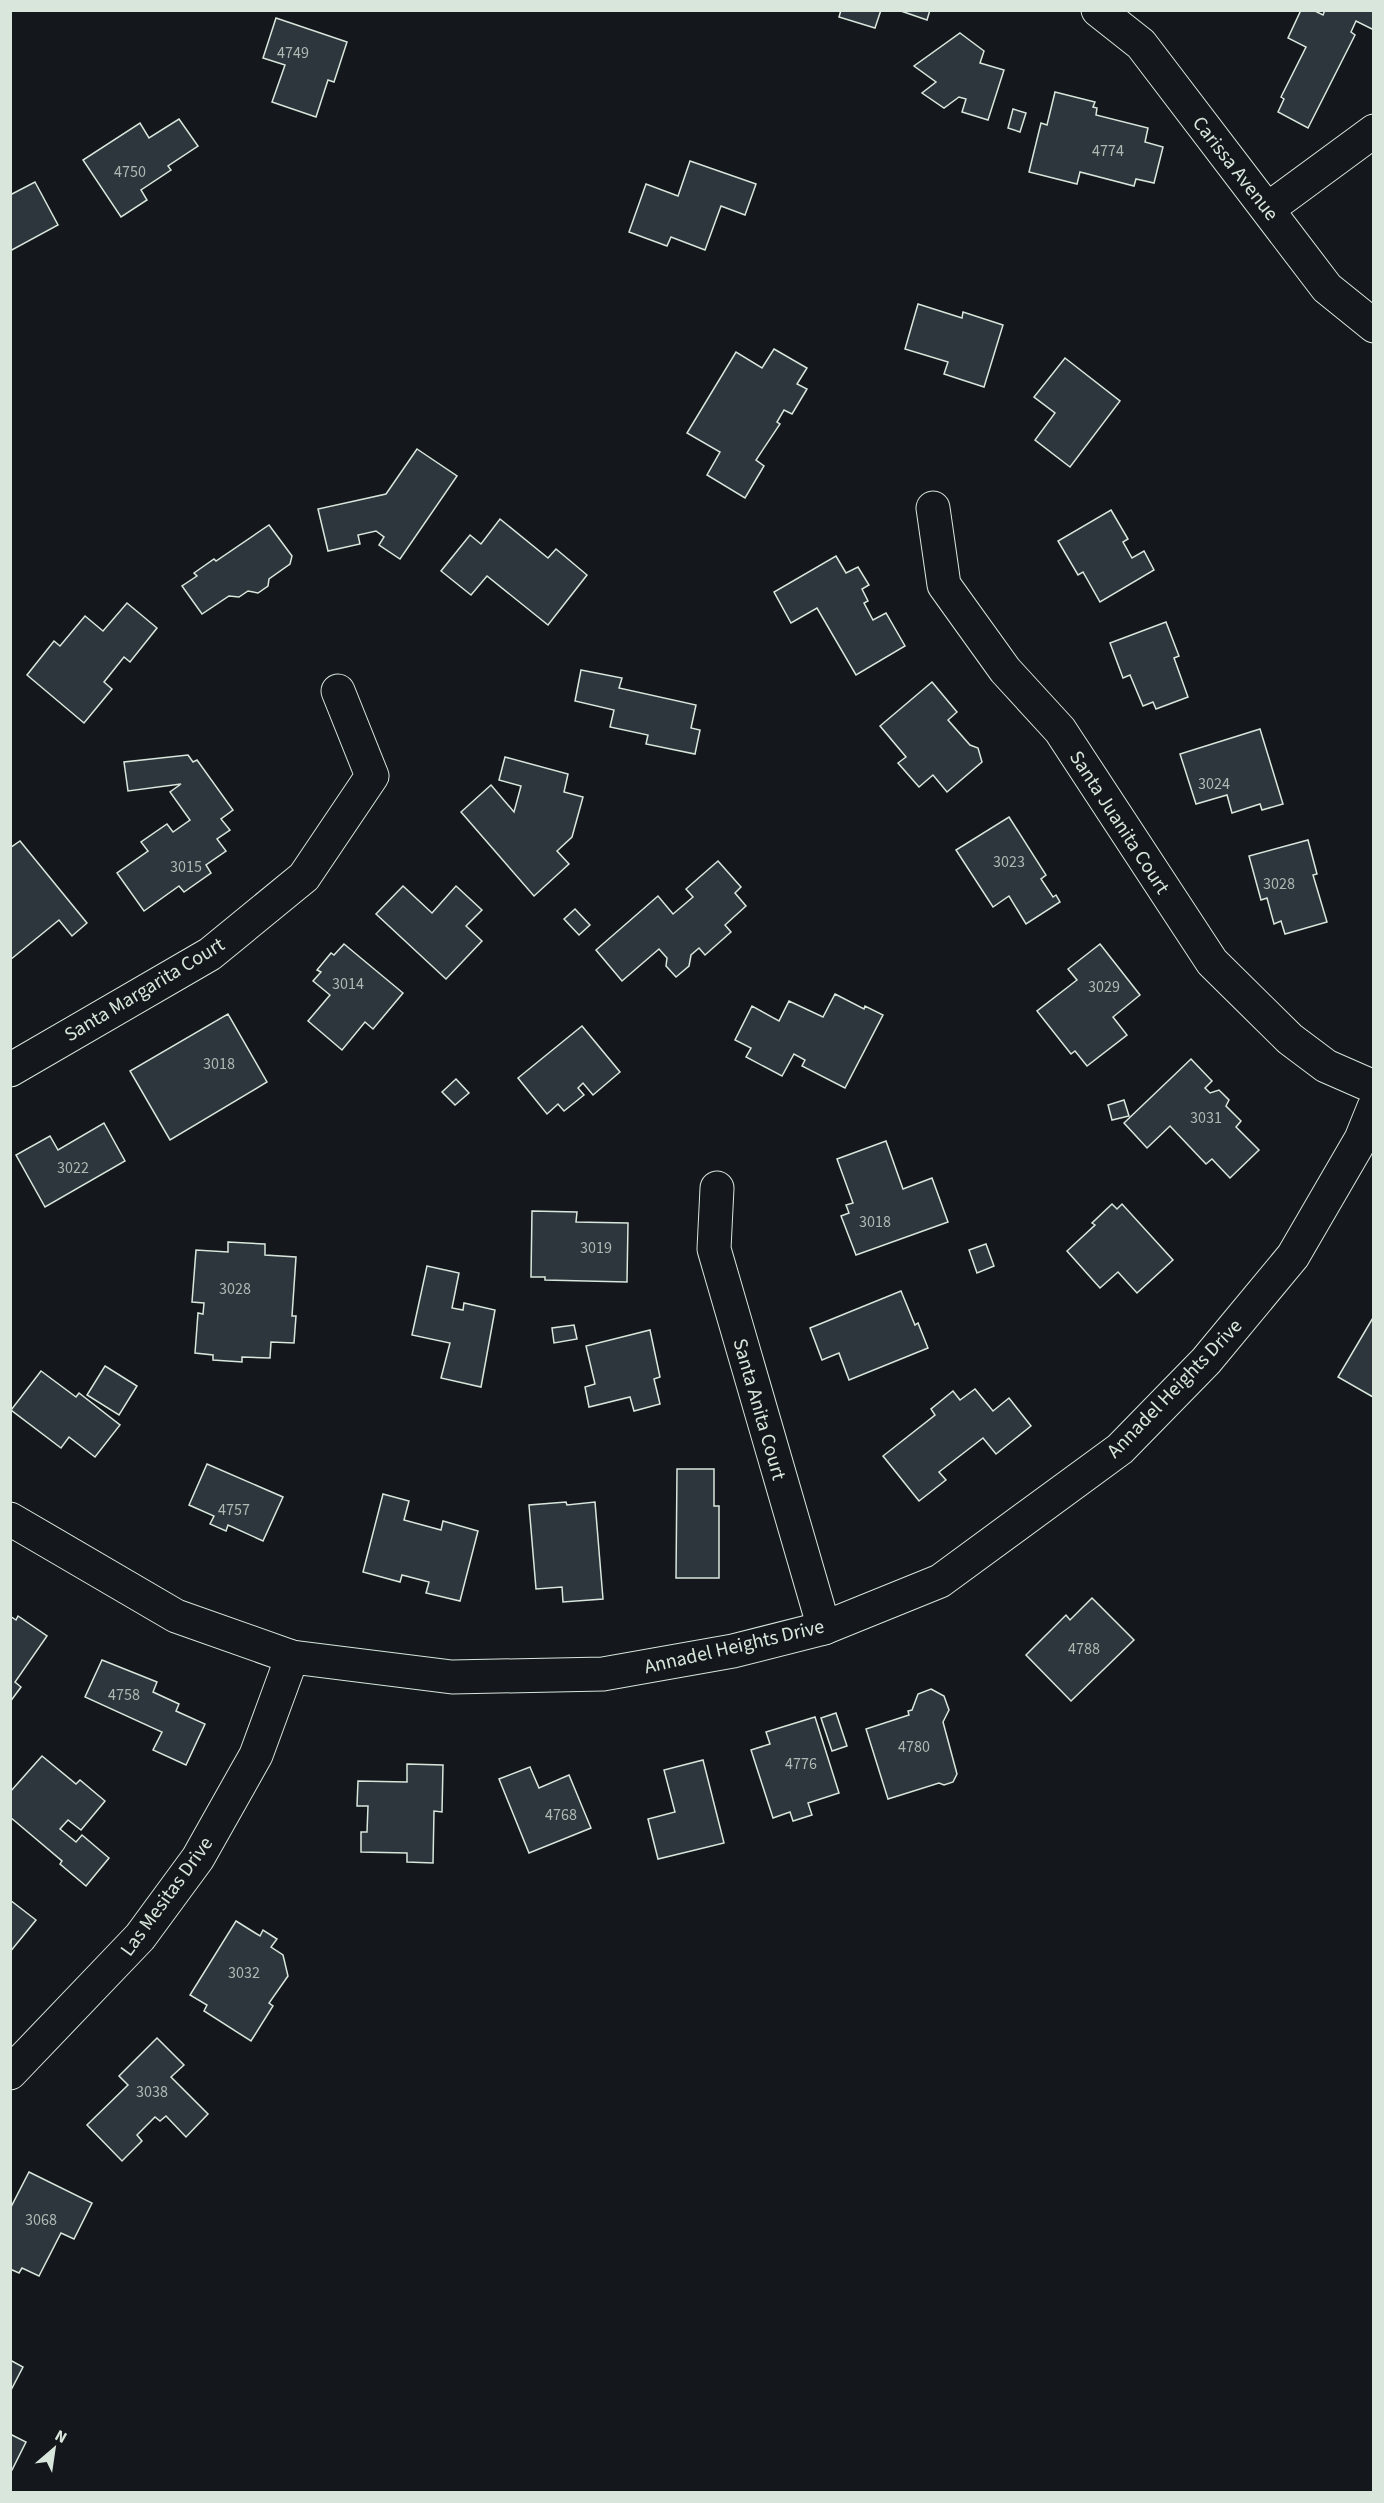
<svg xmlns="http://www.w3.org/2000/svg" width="1384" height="2503" viewBox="0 0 1384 2503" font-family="'Source Sans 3',sans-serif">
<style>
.building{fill:#2c363c;stroke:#d8e6dc;stroke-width:1.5}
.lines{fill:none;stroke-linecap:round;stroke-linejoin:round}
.minor-casing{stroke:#d8e6dc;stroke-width:35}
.minor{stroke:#14181c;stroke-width:33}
.labels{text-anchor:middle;stroke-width:4.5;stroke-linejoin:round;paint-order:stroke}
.number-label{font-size:16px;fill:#adbab4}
.street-label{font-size:20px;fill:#d8e6dc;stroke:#14181c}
</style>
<rect width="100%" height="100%" fill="#14181c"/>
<g class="building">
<polygon points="841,10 881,10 875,28 839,17"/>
<polygon points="898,10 930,10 927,20"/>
<polygon points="1301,10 1313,10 1323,15 1325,10 1374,10 1374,30 1356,21 1351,32 1355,35 1308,128 1278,112 1284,99 1281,97 1306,47 1288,38"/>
<polygon points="276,18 347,42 334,82 328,80 316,117 272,102 285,65 263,58"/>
<polygon points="960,33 984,51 980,63 1004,70 988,120 962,112 966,99 959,97 944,108 922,93 936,82 914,66"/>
<polygon points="1055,92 1095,102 1093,107 1097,108 1096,115 1148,128 1145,142 1163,147 1154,183 1136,179 1134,186 1080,172 1077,184 1029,172 1041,123 1047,125"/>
<polygon points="1013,109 1026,113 1020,132 1008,128"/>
<polygon points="179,119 198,146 168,166 171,170 141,190 147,200 121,217 83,160 140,123 149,138"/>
<polygon points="690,161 756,184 745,215 721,206 705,250 671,237 667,246 629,232 646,184 678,196"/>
<polygon points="35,182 58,225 10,251 10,195"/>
<polygon points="918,304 962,318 963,312 1003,325 984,387 944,374 948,362 905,349"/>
<polygon points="774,349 807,368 797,384 807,389 792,414 784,410 777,422 780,424 756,460 764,466 745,498 707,475 720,452 687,433 736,352 762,368"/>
<polygon points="1065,358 1120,401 1070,467 1035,440 1055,413 1034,397"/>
<polygon points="417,449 457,476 400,559 379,545 384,537 376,531 358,535 360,544 328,551 318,509 386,494"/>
<polygon points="1111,510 1128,539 1123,542 1132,558 1144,551 1154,570 1100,602 1083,572 1078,575 1058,541"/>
<polygon points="500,519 548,558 556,549 587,575 548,625 487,576 471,595 441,571 470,535 481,544"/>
<polygon points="269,525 292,556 290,564 269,579 268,586 258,593 248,591 239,597 229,596 202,614 182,586 197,576 194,573 214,559 216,561"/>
<polygon points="836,556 846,573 858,567 869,585 862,589 868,601 864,603 873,620 886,613 905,646 856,675 817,608 791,623 774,592"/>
<polygon points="127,603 157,628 130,662 124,657 104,682 112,689 84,723 27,675 54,641 60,646 85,616 103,631"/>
<polygon points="1166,622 1179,656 1174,658 1188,697 1156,709 1153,702 1143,706 1130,675 1123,678 1110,643"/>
<polygon points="581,670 622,678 619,688 696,705 691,728 700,730 695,754 646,744 648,735 610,727 614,710 575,701"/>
<polygon points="932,682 957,712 948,720 970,745 978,748 982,762 947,792 933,775 919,787 898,763 906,757 880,726"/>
<polygon points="1260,729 1283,804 1262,810 1260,804 1232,813 1227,795 1196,804 1180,754"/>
<polygon points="188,755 193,762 197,760 233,810 221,819 230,830 217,839 226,851 206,865 211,873 184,892 179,886 144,911 117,873 148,851 141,842 167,824 173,832 190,820 170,792 181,784 128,791 124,762"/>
<polygon points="505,757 568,774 564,792 583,797 572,837 557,851 569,864 534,896 461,812 491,785 514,812 521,786 499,780"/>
<polygon points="1009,817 1046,875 1041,879 1053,897 1056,895 1060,902 1026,924 1009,896 993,907 956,850"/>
<polygon points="1308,840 1317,874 1313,875 1327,922 1285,934 1281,921 1274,924 1267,898 1261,900 1249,856"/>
<polygon points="20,841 87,923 72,936 59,920 10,960 10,848"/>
<polygon points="718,861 741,887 735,893 746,906 725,925 731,932 705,955 699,948 691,955 689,966 676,977 666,966 667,958 659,949 622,981 596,950 658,896 673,914 693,897 686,889"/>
<polygon points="403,886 432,913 456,886 482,910 466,926 482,941 446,979 376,914"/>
<polygon points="575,909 590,925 579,935 564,919"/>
<polygon points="344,944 403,993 373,1029 365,1022 342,1050 308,1021 330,995 313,981 321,972 317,970 331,953 334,955"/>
<polygon points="1100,944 1140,995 1113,1017 1127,1035 1087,1066 1075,1051 1071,1054 1037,1011 1077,980 1068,969"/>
<polygon points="835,994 864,1009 865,1006 883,1015 845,1088 802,1066 805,1060 794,1054 782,1076 746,1057 751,1048 735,1040 752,1006 779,1021 789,1001 823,1017"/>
<polygon points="228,1014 267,1082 170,1140 130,1071"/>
<polygon points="582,1026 620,1072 593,1095 583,1083 578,1088 584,1095 564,1111 558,1104 547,1114 518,1078"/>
<polygon points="1191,1059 1212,1081 1205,1088 1210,1093 1219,1090 1229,1100 1226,1106 1241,1121 1236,1127 1259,1150 1230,1178 1212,1159 1206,1164 1170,1126 1147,1148 1124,1123"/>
<polygon points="456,1079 469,1093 455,1105 442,1092"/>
<polygon points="1124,1100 1129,1116 1112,1120 1108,1105"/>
<polygon points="104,1123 125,1161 45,1207 16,1155 50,1136 58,1150"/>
<polygon points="886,1141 903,1189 932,1178 948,1222 856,1255 841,1216 849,1213 846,1205 853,1203 837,1159"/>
<polygon points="1112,1204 1117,1209 1122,1204 1173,1260 1137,1293 1118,1272 1100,1288 1067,1251 1095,1225 1092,1223"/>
<polygon points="532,1211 577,1212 576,1222 628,1223 627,1282 545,1280 545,1277 531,1277"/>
<polygon points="228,1242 265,1244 265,1255 296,1257 292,1316 296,1316 294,1343 271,1342 270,1358 242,1357 242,1362 213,1360 213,1355 195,1353 198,1313 203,1314 204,1303 192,1302 196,1250 228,1252"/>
<polygon points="986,1244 994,1266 977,1273 969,1250"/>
<polygon points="427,1266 459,1273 452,1308 463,1310 464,1303 495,1310 481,1387 441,1378 450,1343 412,1335"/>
<polygon points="901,1291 915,1325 918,1323 928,1348 849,1380 839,1353 822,1360 810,1328"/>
<polygon points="1374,1316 1374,1396 1373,1397 1338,1377"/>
<polygon points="574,1325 577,1339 554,1343 552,1328"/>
<polygon points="650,1330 660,1377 654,1379 660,1404 634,1411 630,1397 589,1407 585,1387 595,1384 586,1346"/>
<polygon points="105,1366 137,1386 119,1415 87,1395"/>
<polygon points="41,1371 76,1397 79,1393 120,1425 95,1457 69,1437 61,1448 11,1410"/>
<polygon points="975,1389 993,1411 1009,1398 1031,1426 996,1454 983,1438 939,1472 946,1480 919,1501 883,1456 935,1415 931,1409 953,1391 960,1400"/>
<polygon points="207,1464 283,1497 263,1541 228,1525 226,1531 210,1524 214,1516 189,1505"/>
<polygon points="677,1469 714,1469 714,1506 719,1506 719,1578 676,1578"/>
<polygon points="383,1494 409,1501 404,1520 441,1530 443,1521 478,1531 460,1601 426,1593 429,1582 402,1575 400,1582 363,1572"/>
<polygon points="566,1502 567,1505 595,1502 603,1599 563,1602 562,1587 536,1589 529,1505"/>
<polygon points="1092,1598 1134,1640 1071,1701 1026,1655 1066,1615 1070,1620"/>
<polygon points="10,1616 16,1620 18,1616 47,1636 15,1682 21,1687 10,1702"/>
<polygon points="102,1660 157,1682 153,1692 179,1704 176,1711 205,1724 186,1765 153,1750 162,1732 85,1697"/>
<polygon points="931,1689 944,1696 949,1710 943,1722 957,1774 953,1782 944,1785 939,1783 888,1799 866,1729 909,1715 908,1711 912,1710 918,1694"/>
<polygon points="836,1713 847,1746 832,1751 821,1718"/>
<polygon points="815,1717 839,1793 808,1803 812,1815 793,1821 790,1812 773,1818 751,1750 770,1744 766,1732"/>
<polygon points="42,1756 76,1784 80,1780 105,1801 81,1830 68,1820 60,1829 76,1842 82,1835 109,1858 86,1886 60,1864 62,1861 10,1817 10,1792"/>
<polygon points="703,1760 724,1843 658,1859 648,1819 675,1812 664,1770"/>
<polygon points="407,1764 443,1765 442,1812 434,1811 433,1863 407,1862 407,1853 361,1852 361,1832 367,1832 368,1806 357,1806 358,1781 407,1782"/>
<polygon points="530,1767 539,1788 569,1775 591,1828 529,1853 499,1779"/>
<polygon points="10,1900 36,1920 10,1952"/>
<polygon points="236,1921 260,1936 263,1930 277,1939 271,1947 283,1955 288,1976 269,2003 273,2006 251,2041 204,2011 207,2005 190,1995"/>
<polygon points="157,2038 184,2065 171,2077 208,2114 186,2137 166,2116 160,2121 155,2117 137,2135 142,2141 122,2161 87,2125 128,2085 119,2076"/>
<polygon points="29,2172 92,2203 74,2239 61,2233 39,2276 22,2268 19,2273 10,2269 10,2209"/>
<polygon points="10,2360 23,2367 10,2392"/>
<polygon points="10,2434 26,2442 12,2470 10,2470"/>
</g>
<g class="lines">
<g class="minor-casing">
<g id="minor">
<polyline points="1098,10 1141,44 1327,288 1374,326"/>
<polyline points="1268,209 1374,131"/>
<polyline points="933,508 944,585 1005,670 1060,730 1212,962 1290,1039 1326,1066 1374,1087"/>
<polyline points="10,1070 210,954 304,877 372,776 338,691"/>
<polyline points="717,1188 714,1249 824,1628"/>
<polyline points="10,1519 176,1616 292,1657 452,1677 603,1674 733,1651 824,1628 940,1581 1120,1449 1206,1361 1293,1256 1361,1139 1374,1107"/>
<polyline points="10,2073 140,1937 198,1858 256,1755 292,1657"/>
</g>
</g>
<use href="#minor" class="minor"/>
</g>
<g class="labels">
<g class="number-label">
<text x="293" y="58">4749</text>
<text x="1108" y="156">4774</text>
<text x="130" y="177">4750</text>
<text x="1214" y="789">3024</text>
<text x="1009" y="867">3023</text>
<text x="186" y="872">3015</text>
<text x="1279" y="889">3028</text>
<text x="348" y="989">3014</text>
<text x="1104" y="992">3029</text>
<text x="219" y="1069">3018</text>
<text x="1206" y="1123">3031</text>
<text x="73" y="1173">3022</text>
<text x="875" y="1227">3018</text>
<text x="596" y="1253">3019</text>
<text x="235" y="1294">3028</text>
<text x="234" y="1515">4757</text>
<text x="1084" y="1654">4788</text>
<text x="124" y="1700">4758</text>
<text x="914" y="1752">4780</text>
<text x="801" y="1769">4776</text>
<text x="561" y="1820">4768</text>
<text x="244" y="1978">3032</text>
<text x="152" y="2097">3038</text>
<text x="41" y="2225">3068</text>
</g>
<g class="street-label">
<text transform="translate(1236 168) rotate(52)" y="7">Carissa Avenue</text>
<text transform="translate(1120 822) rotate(57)" y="7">Santa Juanita Court</text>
<text transform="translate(144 989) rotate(-31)" y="7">Santa Margarita Court</text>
<text transform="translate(1174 1388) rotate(-46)" y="7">Annadel Heights Drive</text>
<text transform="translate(760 1409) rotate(74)" y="7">Santa Anita Court</text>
<text transform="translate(734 1646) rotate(-13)" y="7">Annadel Heights Drive</text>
<text transform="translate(166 1896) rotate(-54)" y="7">Las Mesitas Drive</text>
</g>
</g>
<rect width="1384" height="2503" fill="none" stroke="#d8e6dc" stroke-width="24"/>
<g transform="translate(54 2449) rotate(29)" stroke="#14181c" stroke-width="4.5" paint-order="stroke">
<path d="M0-4.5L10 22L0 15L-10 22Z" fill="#d8e6dc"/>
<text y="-9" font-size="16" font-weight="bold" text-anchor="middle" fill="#d8e6dc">N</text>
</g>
</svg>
